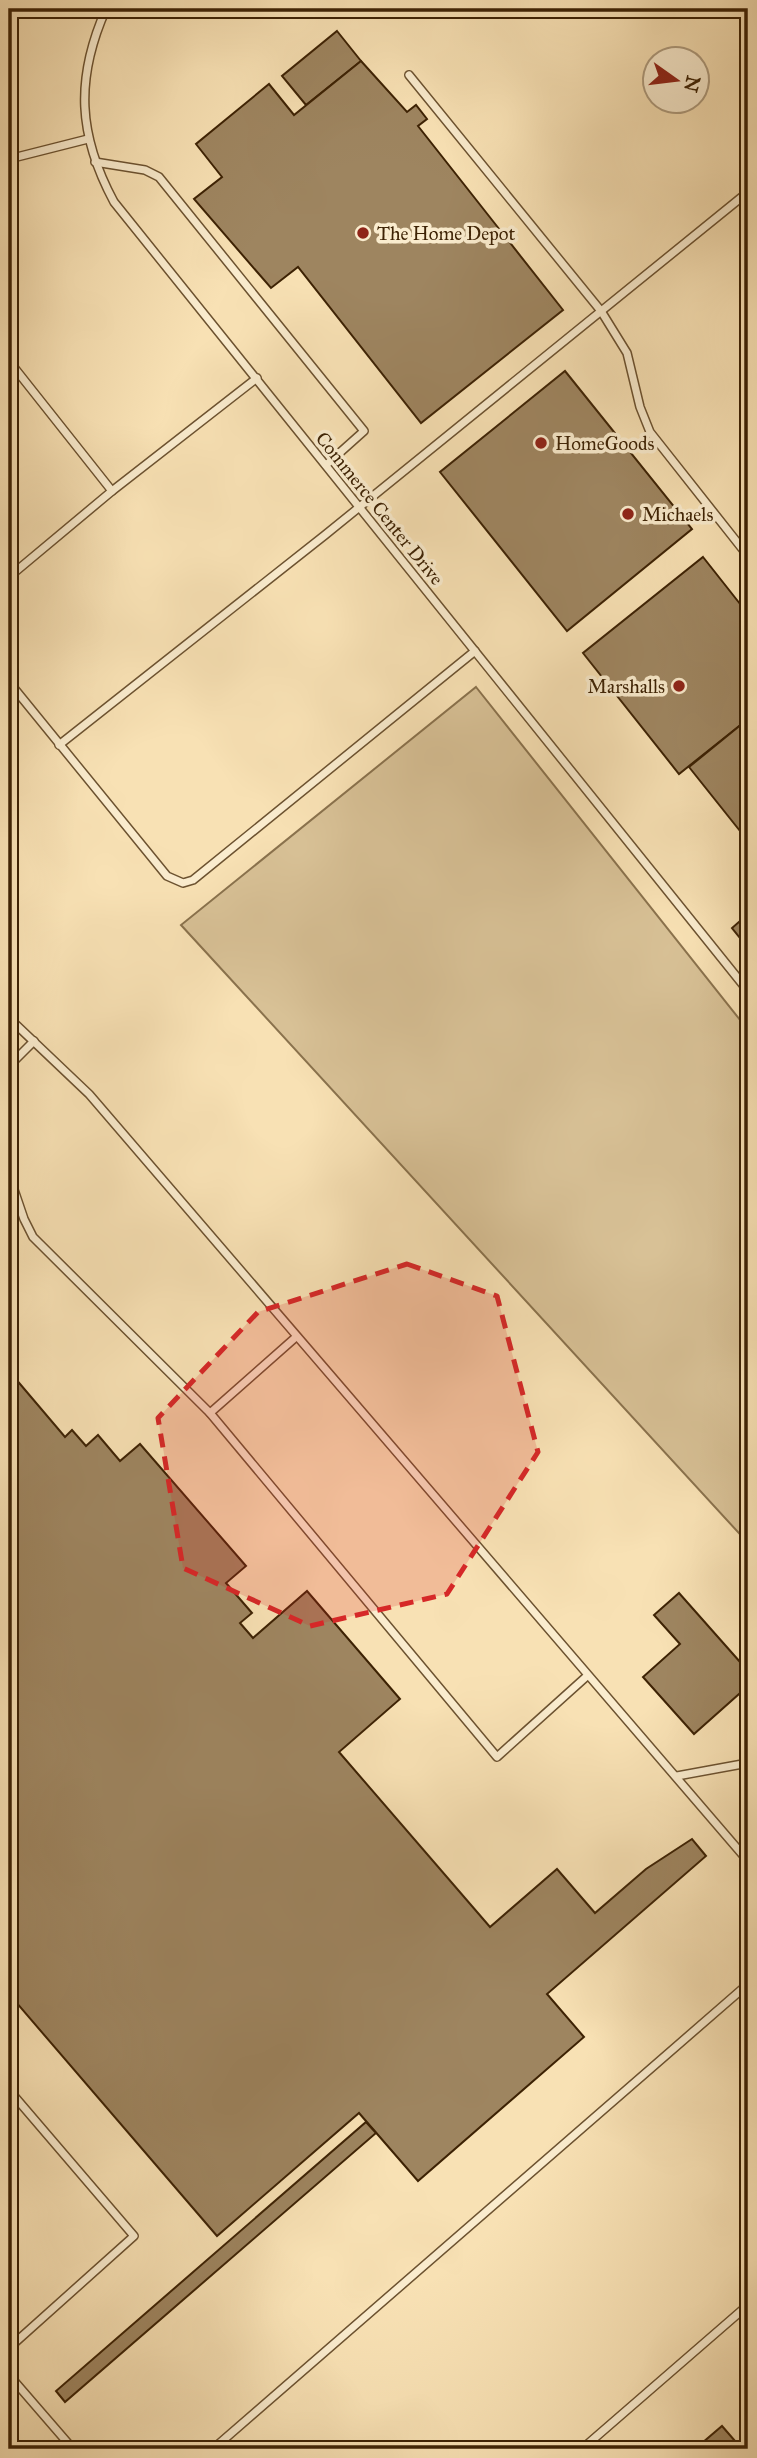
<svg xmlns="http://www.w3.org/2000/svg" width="757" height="2458" viewBox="0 0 757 2458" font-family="'IM FELL Great Primer',serif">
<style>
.green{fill:#d8c196;stroke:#8a724d;stroke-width:2}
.building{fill:#9e8560;stroke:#3d2204;stroke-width:2}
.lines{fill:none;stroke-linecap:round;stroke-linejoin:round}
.service-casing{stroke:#6c5230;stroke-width:10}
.service{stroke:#faecce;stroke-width:7}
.marked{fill:#d62828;fill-opacity:0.2;stroke:#d62828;stroke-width:5;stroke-dasharray:14 9;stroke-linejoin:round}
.poi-dot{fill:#8f2418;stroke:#faecce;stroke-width:2.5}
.labels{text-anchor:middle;stroke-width:7;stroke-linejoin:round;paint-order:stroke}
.poi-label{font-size:19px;fill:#3d2204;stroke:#faecce;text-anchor:start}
.street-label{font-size:19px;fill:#3d2204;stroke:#faecce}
</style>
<rect width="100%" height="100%" fill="#f8e1b4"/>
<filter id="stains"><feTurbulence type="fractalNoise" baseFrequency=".00286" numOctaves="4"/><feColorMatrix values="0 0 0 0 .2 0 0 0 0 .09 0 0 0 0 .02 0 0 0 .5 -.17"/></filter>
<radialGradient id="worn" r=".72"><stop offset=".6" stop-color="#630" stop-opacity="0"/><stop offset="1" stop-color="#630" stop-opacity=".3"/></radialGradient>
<polygon class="green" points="476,687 748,1030 748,1543 181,925"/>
<g class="building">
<polygon points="337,31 361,61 306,105 282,76"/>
<polygon points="361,61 407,112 416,105 427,119 418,126 563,310 421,423 298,267 271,288 194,199 222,177 196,144 269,84 294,115"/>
<polygon points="565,371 692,529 567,631 440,472"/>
<polygon points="703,557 748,614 748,719 679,774 583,653"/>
<polygon points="748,719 748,841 689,767"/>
<polygon points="748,914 748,948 732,928"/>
<polygon points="9,1371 65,1437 72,1430 86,1446 98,1435 120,1461 140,1444 246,1566 226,1583 252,1613 240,1623 253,1638 307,1591 400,1699 339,1752 490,1927 557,1869 595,1913 646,1869 692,1839 706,1856 547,1994 584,2037 418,2181 359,2113 217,2236 9,1994"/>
<polygon points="679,1593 748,1671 748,1686 694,1734 643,1677 680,1644 654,1615"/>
<polygon points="366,2122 376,2133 65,2402 56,2391"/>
<polygon points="722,2426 742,2449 695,2449"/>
</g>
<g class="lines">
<g class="service-casing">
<g id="service">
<path d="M106,9C75,79 78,135 114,202L748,991"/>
<polyline points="409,75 601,311 627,353 640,407 650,432 748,556"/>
<polyline points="9,159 88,139"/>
<polyline points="95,162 145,170 159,177 364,431 326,465"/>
<polyline points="9,361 112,491"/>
<polyline points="9,577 112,491 257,378"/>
<polyline points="9,682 167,876 183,883 193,880 475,651"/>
<polyline points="59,745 325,535 748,192"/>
<polyline points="9,1018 89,1094 748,1861"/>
<polyline points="9,1066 34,1041"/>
<polyline points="9,1175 24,1219 33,1237 210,1413 497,1757 587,1676"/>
<polyline points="210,1413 296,1337"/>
<polyline points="677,1776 748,1763"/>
<polyline points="9,2090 134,2236 9,2348"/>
<polyline points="9,2375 73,2449"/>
<polyline points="213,2449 748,1984"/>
<polyline points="582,2449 748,2305"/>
</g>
</g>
<use href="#service" class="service"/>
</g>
<path class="marked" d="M407,1264L497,1296L538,1452L447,1594L310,1626L183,1568L158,1418L258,1312Z"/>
<g class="poi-dot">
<circle cx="363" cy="233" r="7"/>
<circle cx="541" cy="443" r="7"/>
<circle cx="628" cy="514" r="7"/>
<circle cx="679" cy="686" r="7"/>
</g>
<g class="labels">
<g class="poi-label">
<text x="377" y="240">The Home Depot</text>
<text x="555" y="450">HomeGoods</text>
<text x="642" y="521">Michaels</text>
<text x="665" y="693" text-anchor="end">Marshalls</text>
</g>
<g class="street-label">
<text transform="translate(380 508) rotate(51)" y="7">Commerce Center Drive</text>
</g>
</g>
<rect width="757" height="2458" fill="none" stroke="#f8e1b4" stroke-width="35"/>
<rect x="10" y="10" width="736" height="2437" fill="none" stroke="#3d2204" stroke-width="3.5"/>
<rect x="18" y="18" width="722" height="2423" fill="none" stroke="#3d2204" stroke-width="2"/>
<g transform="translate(676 80) rotate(104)"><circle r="33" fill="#faecce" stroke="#ae9b7d" stroke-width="2"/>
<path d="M0-5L12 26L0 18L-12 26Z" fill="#8f2418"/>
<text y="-10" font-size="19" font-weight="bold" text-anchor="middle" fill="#3d2204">N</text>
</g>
<rect width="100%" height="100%" filter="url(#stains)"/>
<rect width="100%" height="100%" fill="url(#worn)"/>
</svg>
